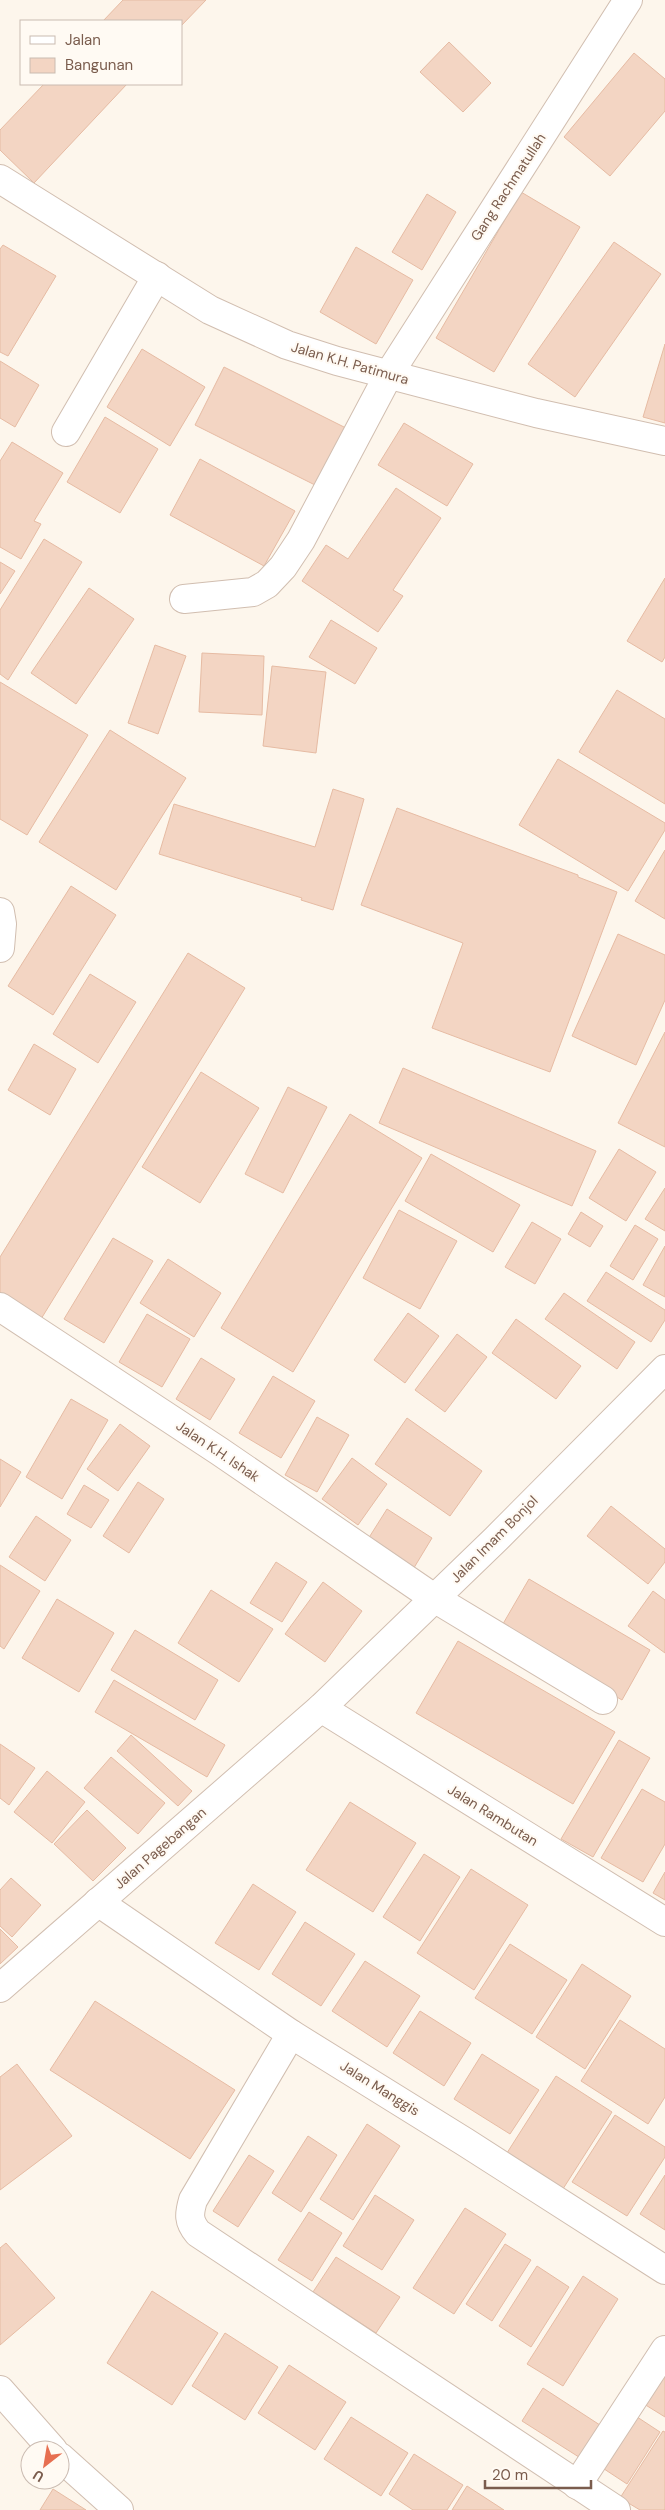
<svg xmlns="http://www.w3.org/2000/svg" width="665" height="2510" viewBox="0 0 665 2510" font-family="'DM Sans',sans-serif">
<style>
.building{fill:#f3d5c3;stroke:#e6bba3}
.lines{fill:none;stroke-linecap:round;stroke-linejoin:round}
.minor-casing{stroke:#d1beb0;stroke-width:30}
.minor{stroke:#fff;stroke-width:28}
.labels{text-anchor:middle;stroke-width:4;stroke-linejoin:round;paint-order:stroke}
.street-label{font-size:14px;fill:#7a5c4d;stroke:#fffaf3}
</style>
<rect width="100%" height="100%" fill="#fdf6ec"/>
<g class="building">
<polygon points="123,0 206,0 181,26 181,21 103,21"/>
<polygon points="449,42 491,83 463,112 420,72"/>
<polygon points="634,53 665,79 665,111 610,176 564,137"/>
<polygon points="44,84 127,84 34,183 0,150 0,130"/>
<polygon points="521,192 580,227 494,372 436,338"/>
<polygon points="427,194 456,212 422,270 392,252"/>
<polygon points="614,242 661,274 575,397 528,364"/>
<polygon points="3,245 56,276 8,356 0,352 0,249"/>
<polygon points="356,247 413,280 376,344 320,312"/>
<polygon points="665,344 665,423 643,417"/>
<polygon points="142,349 205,387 170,446 107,407"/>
<polygon points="0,361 39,385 15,427 0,418"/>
<polygon points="224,367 352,431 323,489 195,425"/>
<polygon points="105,417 158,449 120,513 67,482"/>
<polygon points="404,423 473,464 447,506 378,465"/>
<polygon points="12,442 63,473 34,521 41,524 21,559 0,547 0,461"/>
<polygon points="200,459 295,511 264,566 170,515"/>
<polygon points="396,488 441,518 393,590 403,596 378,632 302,581 326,545 348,559"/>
<polygon points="44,539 82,562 8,680 0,674 0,610"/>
<polygon points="0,562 15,571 0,594"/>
<polygon points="665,578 665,657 662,662 627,641"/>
<polygon points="89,588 134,619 76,704 31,673"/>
<polygon points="331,620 377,648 355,684 309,657"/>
<polygon points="155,645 186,656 158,734 128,723"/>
<polygon points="202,653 264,656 262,715 199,712"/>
<polygon points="272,666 326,672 316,753 263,746"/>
<polygon points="0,682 88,735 27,835 0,819"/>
<polygon points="617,690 665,719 665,804 579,752"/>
<polygon points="110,730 186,778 116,890 39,842"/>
<polygon points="558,759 665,823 665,830 628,891 519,825"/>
<polygon points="333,789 364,799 333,910 301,900 302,898 159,854 174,804 315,847"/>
<polygon points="397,808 578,875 578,877 617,892 550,1072 432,1028 463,943 361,905"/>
<polygon points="665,850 665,919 635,901"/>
<polygon points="71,886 116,915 53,1015 8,986"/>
<polygon points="618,934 665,955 665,1000 636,1065 572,1036"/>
<polygon points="188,953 245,988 41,1319 0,1293 0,1257"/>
<polygon points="90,974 136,1002 98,1063 53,1034"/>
<polygon points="665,1032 665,1147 618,1123"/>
<polygon points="34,1044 76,1069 50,1115 8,1090"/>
<polygon points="403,1068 596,1151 572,1206 379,1123"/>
<polygon points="201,1072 259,1108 200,1203 142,1167"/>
<polygon points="288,1087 327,1107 283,1193 245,1174"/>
<polygon points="350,1114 422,1158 293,1372 221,1328"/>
<polygon points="619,1149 656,1172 626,1221 589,1198"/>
<polygon points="431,1154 520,1205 493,1252 405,1201"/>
<polygon points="665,1188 665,1231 645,1219"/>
<polygon points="399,1210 457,1241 420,1309 363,1278"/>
<polygon points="581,1212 603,1226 590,1247 568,1234"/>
<polygon points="532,1222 561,1239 535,1284 505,1267"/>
<polygon points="635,1225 658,1239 633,1280 610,1266"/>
<polygon points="113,1238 153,1261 104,1343 64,1319"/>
<polygon points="665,1246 665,1297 643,1285"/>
<polygon points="168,1259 221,1293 194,1337 140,1303"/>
<polygon points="606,1272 665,1310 665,1320 651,1342 587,1301"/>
<polygon points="564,1293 635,1342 617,1369 545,1319"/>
<polygon points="408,1313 439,1336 405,1383 374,1360"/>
<polygon points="147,1314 190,1339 162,1387 119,1362"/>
<polygon points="516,1319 581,1366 556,1399 492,1353"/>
<polygon points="457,1334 487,1357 445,1412 415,1390"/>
<polygon points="201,1358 235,1379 210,1420 176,1399"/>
<polygon points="273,1376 315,1401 281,1458 239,1433"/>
<polygon points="71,1399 108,1420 62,1499 26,1477"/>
<polygon points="317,1417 349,1435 317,1492 285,1475"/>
<polygon points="407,1418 482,1471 450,1516 375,1464"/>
<polygon points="120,1424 150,1446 118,1491 87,1469"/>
<polygon points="352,1458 387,1484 358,1525 322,1499"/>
<polygon points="0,1459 21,1472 0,1507"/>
<polygon points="138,1482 164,1499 129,1553 103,1536"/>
<polygon points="84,1485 109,1500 91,1528 67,1514"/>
<polygon points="611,1506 665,1549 665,1562 648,1584 587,1536"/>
<polygon points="387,1509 432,1538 409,1576 363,1547"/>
<polygon points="36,1516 71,1540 45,1581 9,1557"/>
<polygon points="276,1562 307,1582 282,1622 250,1603"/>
<polygon points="0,1565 40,1591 4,1649 0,1646"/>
<polygon points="529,1579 650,1650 622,1700 500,1629"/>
<polygon points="323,1582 362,1611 325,1662 285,1634"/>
<polygon points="211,1590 273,1629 239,1682 178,1643"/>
<polygon points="653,1591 665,1600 665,1653 628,1626"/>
<polygon points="57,1599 114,1633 79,1692 22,1658"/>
<polygon points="135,1630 218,1680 195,1720 111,1670"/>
<polygon points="458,1641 615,1732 573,1804 416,1713"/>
<polygon points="114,1680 225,1745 207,1777 95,1712"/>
<polygon points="131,1735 192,1791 178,1806 117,1751"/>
<polygon points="619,1740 650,1758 593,1857 561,1839"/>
<polygon points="0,1744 35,1768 9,1805 0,1798"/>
<polygon points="111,1757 165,1803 138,1834 84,1788"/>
<polygon points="47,1771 85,1802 52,1843 14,1812"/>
<polygon points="642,1789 665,1802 665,1844 643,1882 601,1858"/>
<polygon points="350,1802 416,1843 373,1912 306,1870"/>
<polygon points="87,1810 126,1848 93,1881 54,1844"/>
<polygon points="424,1854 460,1877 420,1941 383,1917"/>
<polygon points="471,1869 528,1905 474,1990 417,1953"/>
<polygon points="665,1872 665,1900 653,1893"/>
<polygon points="11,1878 41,1905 12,1937 0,1926 0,1890"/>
<polygon points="253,1884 296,1912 259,1970 215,1943"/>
<polygon points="305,1922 355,1954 321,2006 272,1974"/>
<polygon points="0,1929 18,1947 0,1964"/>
<polygon points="510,1944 567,1980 532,2034 475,1998"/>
<polygon points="365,1961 420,1996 387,2047 332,2011"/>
<polygon points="582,1964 631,1996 585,2069 536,2037"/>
<polygon points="95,2001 235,2090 190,2159 50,2070"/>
<polygon points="420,2011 471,2043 444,2086 393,2053"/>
<polygon points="620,2020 665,2049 665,2097 648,2124 581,2081"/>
<polygon points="482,2054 539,2090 510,2134 454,2099"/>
<polygon points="17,2064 72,2136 0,2190 0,2077"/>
<polygon points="556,2076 612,2112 561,2192 505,2156"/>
<polygon points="615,2115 665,2147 665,2157 627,2216 572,2182"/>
<polygon points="367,2124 400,2146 353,2220 320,2199"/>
<polygon points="308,2136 337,2155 301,2212 272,2193"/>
<polygon points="249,2155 274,2171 238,2227 213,2211"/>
<polygon points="665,2175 665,2230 640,2214"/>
<polygon points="375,2195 414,2220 382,2270 343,2246"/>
<polygon points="465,2208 506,2234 454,2314 413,2288"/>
<polygon points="309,2212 342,2233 312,2281 278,2260"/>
<polygon points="6,2243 55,2298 0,2345 0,2248"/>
<polygon points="505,2244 531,2260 492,2321 466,2304"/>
<polygon points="336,2257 400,2297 376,2333 313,2292"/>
<polygon points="537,2266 569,2287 531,2347 499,2326"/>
<polygon points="583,2276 618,2299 563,2386 527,2364"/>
<polygon points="152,2291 218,2333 172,2405 107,2363"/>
<polygon points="225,2333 278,2367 245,2420 192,2386"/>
<polygon points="289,2365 346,2402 315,2450 258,2413"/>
<polygon points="665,2372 665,2417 644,2404"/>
<polygon points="543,2388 603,2427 582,2459 522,2421"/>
<polygon points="628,2411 660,2432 627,2484 595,2463"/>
<polygon points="351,2417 408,2453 381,2496 324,2459"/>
<polygon points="663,2431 665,2432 665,2510 640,2510 620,2498"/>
<polygon points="414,2454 463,2485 447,2510 413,2510 389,2494"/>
<polygon points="467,2486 504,2510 452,2510"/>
<polygon points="53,2489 86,2510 40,2510"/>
</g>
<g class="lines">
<g class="minor-casing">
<g id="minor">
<polyline points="0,179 210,310 287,345 337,361 536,413 665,441"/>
<polyline points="66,432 157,276"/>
<polyline points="184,599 253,592 267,584 283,567 301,540 389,374 628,0"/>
<polyline points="0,912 2,924 0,948"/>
<polyline points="0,1307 219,1451 434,1598 603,1700"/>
<polyline points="321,1708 665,1922"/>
<polyline points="98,1902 291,2034 465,2142 665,2270"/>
<polyline points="0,1988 321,1708 496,1539 665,1369"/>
<path d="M291,2034L193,2200C189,2214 188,2221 198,2233L616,2510"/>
<polyline points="0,2390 53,2450"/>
<polyline points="60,2457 119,2510"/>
<polyline points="577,2485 665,2350"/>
</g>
</g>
<use href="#minor" class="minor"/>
</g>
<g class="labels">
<g class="street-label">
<text transform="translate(508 187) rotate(-57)" y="5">Gang Rachmatullah</text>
<text transform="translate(350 363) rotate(16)" y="5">Jalan K.H. Patimura</text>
<text transform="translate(218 1451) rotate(34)" y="5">Jalan K.H. Ishak</text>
<text transform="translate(494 1539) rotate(-45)" y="5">Jalan Imam Bonjol</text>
<text transform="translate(493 1815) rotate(32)" y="5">Jalan Rambutan</text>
<text transform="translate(160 1848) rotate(-41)" y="5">Jalan Pagebangan</text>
<text transform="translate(380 2088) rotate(32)" y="5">Jalan Manggis</text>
</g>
</g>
<rect x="20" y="20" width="162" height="65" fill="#fffaf3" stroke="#cabbb1"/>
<rect x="30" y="36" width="25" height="8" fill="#ffffff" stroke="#cabbb1"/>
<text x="65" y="45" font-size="15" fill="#7a5c4d">Jalan</text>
<rect x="30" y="58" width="25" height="15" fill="#f3d5c3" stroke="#cabbb1"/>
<text x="65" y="70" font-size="15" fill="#7a5c4d">Bangunan</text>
<g transform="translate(45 2465) rotate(211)"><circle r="24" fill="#fffaf3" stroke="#cabbb1"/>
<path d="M0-4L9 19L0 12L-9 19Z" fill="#e76f51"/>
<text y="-8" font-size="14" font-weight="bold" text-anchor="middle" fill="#7a5c4d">U</text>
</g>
<path d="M485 2480v8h106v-8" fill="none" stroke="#7a5c4d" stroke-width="2.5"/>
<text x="492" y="2480" font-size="15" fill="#7a5c4d" stroke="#fffaf3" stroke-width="4" paint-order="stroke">20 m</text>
</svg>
